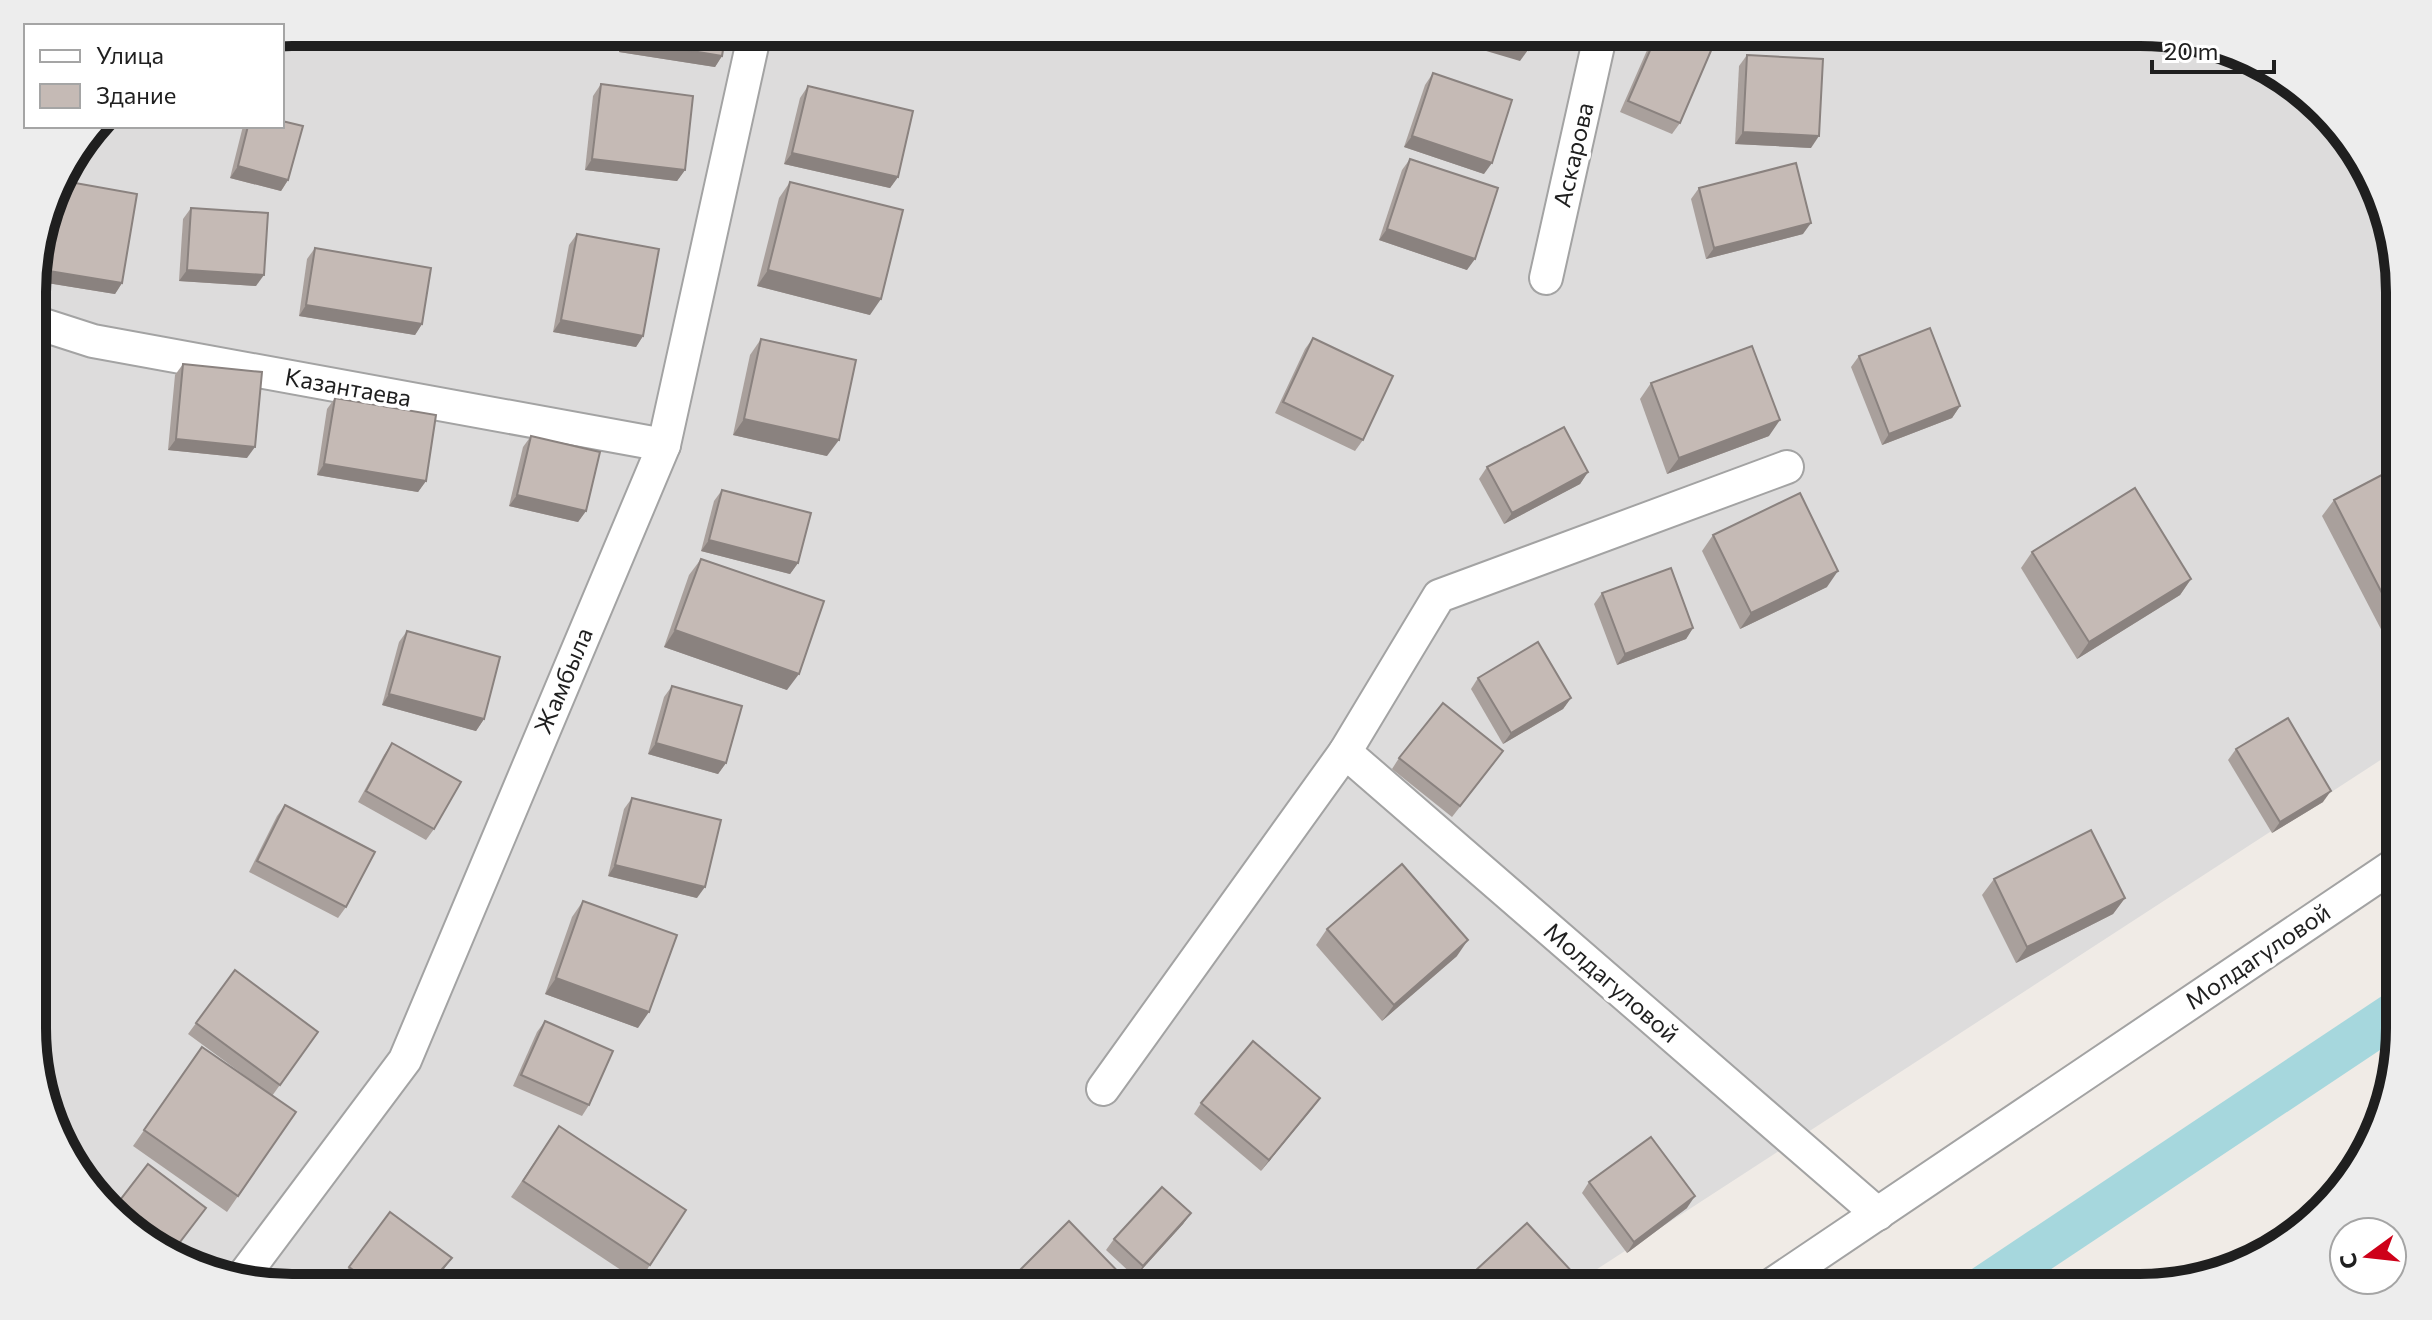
<svg xmlns="http://www.w3.org/2000/svg" width="2432" height="1320" viewBox="0 0 2432 1320" font-family="Commissioner,sans-serif">
<style>
.residential{fill:#dddcdc}
.lines{fill:none;stroke-linecap:round;stroke-linejoin:round}
.canal{stroke:#a6d7dd;stroke-width:44}
.street-casing{stroke:#a3a3a3;stroke-width:36}
.street{stroke:#fff;stroke-width:32}
.wall{fill:#a9a09c}
.shaded-wall{fill:#8a827f}
.building{fill:#c5bab5;stroke:#8a827f;stroke-width:2}
.labels{text-anchor:middle;stroke-width:8;stroke-linejoin:round;paint-order:stroke}
.street-label{font-size:24px;fill:#1f1f1f;stroke:#fff}
.rim{fill:none;stroke:#1f1f1f;stroke-width:10}
</style>
<rect width="100%" height="100%" fill="#f0ebe6"/>
<polygon class="residential" points="292,32 2141,32 2270,67 2357,148 2399,274 2399,748 1568,1288 291,1288 162,1253 76,1173 34,1062 34,258 59,176 98,126 282,126 282,34"/>
<g class="lines">
<polyline class="canal" points="1983,1288 2399,1011"/>
<g class="street-casing">
<g id="street">
<polyline points="1546,278 1601,32"/>
<polyline points="34,322 93,341 664,445"/>
<polyline points="1345,752 1878,1214"/>
<polyline points="1103,1089 1345,752 1439,596 1787,467"/>
<polyline points="244,1275 405,1060 664,445 755,32"/>
<polyline points="1767,1288 2399,862"/>
</g>
</g>
<use href="#street" class="street"/>
</g>
<g class="wall">
<polygon points="622,32 726,32 722,56 715,67 619,52"/>
<polygon points="1655,32 1681,32 1680,123 1672,134 1620,112"/>
<polygon points="1747,55 1811,148 1735,144 1739,66"/>
<polygon points="1433,73 1484,174 1404,147 1425,85"/>
<polygon points="601,84 685,170 677,181 585,170 593,96"/>
<polygon points="808,86 898,177 890,188 784,164 800,98"/>
<polygon points="243,126 282,126 288,180 281,191 230,178"/>
<polygon points="1410,159 1467,270 1379,240 1402,170"/>
<polygon points="64,181 122,283 115,294 41,282 56,192"/>
<polygon points="790,182 870,315 757,286 779,198"/>
<polygon points="1699,188 1803,234 1706,259 1691,199"/>
<polygon points="191,208 256,286 179,281 183,219"/>
<polygon points="577,234 643,336 636,347 553,332 569,245"/>
<polygon points="315,248 422,324 415,335 299,316 307,259"/>
<polygon points="1313,338 1363,440 1355,451 1275,413 1305,349"/>
<polygon points="761,339 827,456 733,435 750,355"/>
<polygon points="1859,356 1960,406 1952,418 1882,445 1851,367"/>
<polygon points="183,364 247,458 168,450 175,375"/>
<polygon points="1651,383 1769,436 1667,474 1640,399"/>
<polygon points="335,398 426,481 418,492 317,475 327,409"/>
<polygon points="531,436 586,511 578,522 509,506 523,447"/>
<polygon points="2399,466 2399,656 2396,658 2322,516 2334,500"/>
<polygon points="1487,467 1588,472 1580,484 1504,524 1479,479"/>
<polygon points="722,490 798,563 790,574 701,551 714,501"/>
<polygon points="1713,535 1827,587 1740,629 1702,551"/>
<polygon points="2032,552 2191,579 2180,595 2077,659 2021,568"/>
<polygon points="701,559 787,690 664,647 689,575"/>
<polygon points="1602,593 1693,628 1686,639 1617,665 1594,604"/>
<polygon points="407,631 484,719 476,731 382,705 399,642"/>
<polygon points="1478,678 1571,698 1563,709 1503,744 1471,689"/>
<polygon points="672,686 726,763 718,774 648,754 664,697"/>
<polygon points="392,743 434,829 426,840 358,802 384,755"/>
<polygon points="2236,749 2323,802 2272,833 2228,760"/>
<polygon points="1399,758 1495,762 1452,817 1392,769"/>
<polygon points="632,798 697,898 608,876 624,809"/>
<polygon points="285,805 346,907 338,918 249,872 277,816"/>
<polygon points="1994,879 2125,898 2113,914 2016,963 1982,895"/>
<polygon points="583,901 638,1028 545,994 572,917"/>
<polygon points="1327,929 1457,956 1382,1021 1316,945"/>
<polygon points="235,970 318,1032 272,1096 296,1112 227,1212 133,1146 202,1047 267,1092 188,1034"/>
<polygon points="545,1021 589,1105 582,1116 513,1086 537,1032"/>
<polygon points="1320,1098 1261,1171 1194,1114 1201,1103"/>
<polygon points="559,1126 650,1265 639,1282 511,1197"/>
<polygon points="1589,1182 1687,1208 1627,1253 1582,1193"/>
<polygon points="114,1208 170,1256 162,1253"/>
<polygon points="390,1212 444,1269 427,1288 355,1288 341,1278"/>
<polygon points="1191,1213 1183,1224 1135,1277 1106,1250 1114,1239"/>
</g>
<g class="shaded-wall">
<polygon points="1442,32 1467,32 1528,50 1520,61 1439,37"/>
<polygon points="626,40 722,56 715,67 619,52"/>
<polygon points="1743,132 1819,136 1811,148 1735,144"/>
<polygon points="1412,136 1492,163 1484,174 1404,147"/>
<polygon points="792,153 898,177 890,188 784,164"/>
<polygon points="592,159 685,170 677,181 585,170"/>
<polygon points="238,166 288,180 281,191 230,178"/>
<polygon points="1811,223 1803,234 1706,259 1714,248"/>
<polygon points="1387,229 1475,259 1467,270 1379,240"/>
<polygon points="187,270 264,275 256,286 179,281"/>
<polygon points="768,270 881,299 870,315 757,286"/>
<polygon points="49,271 122,283 115,294 41,282"/>
<polygon points="306,305 422,324 415,335 299,316"/>
<polygon points="561,320 643,336 636,347 553,332"/>
<polygon points="1960,406 1952,418 1882,445 1889,434"/>
<polygon points="744,419 839,440 827,456 733,435"/>
<polygon points="1780,420 1769,436 1667,474 1679,458"/>
<polygon points="176,439 255,447 247,458 168,450"/>
<polygon points="324,464 426,481 418,492 317,475"/>
<polygon points="1588,472 1580,484 1504,524 1512,513"/>
<polygon points="517,495 586,511 578,522 509,506"/>
<polygon points="709,540 798,563 790,574 701,551"/>
<polygon points="1838,571 1827,587 1740,629 1751,613"/>
<polygon points="2191,579 2180,595 2077,659 2089,642"/>
<polygon points="1693,628 1686,639 1617,665 1625,654"/>
<polygon points="675,630 799,674 787,690 664,647"/>
<polygon points="389,694 484,719 476,731 382,705"/>
<polygon points="1571,698 1563,709 1503,744 1511,733"/>
<polygon points="656,743 726,763 718,774 648,754"/>
<polygon points="2331,791 2323,802 2272,833 2280,822"/>
<polygon points="615,865 705,887 697,898 608,876"/>
<polygon points="2125,898 2113,914 2016,963 2027,947"/>
<polygon points="1468,940 1457,956 1382,1021 1394,1005"/>
<polygon points="556,978 649,1012 638,1028 545,994"/>
<polygon points="1320,1098 1312,1109 1261,1171 1269,1160"/>
<polygon points="1695,1196 1687,1208 1627,1253 1634,1242"/>
<polygon points="1191,1213 1183,1224 1135,1277 1143,1266"/>
<polygon points="452,1258 444,1269 427,1288 425,1288"/>
</g>
<g class="building">
<polygon points="628,32 726,32 722,56 626,40"/>
<polygon points="1467,32 1533,32 1528,50"/>
<polygon points="1658,32 1681,32 1713,46 1680,123 1628,101"/>
<polygon points="1747,55 1823,59 1819,136 1743,132"/>
<polygon points="1433,73 1512,100 1492,163 1412,136"/>
<polygon points="601,84 693,96 685,170 592,159"/>
<polygon points="808,86 913,111 898,177 792,153"/>
<polygon points="282,121 303,126 288,180 238,166 248,126 282,126"/>
<polygon points="1410,159 1498,188 1475,259 1387,229"/>
<polygon points="1796,163 1811,223 1714,248 1699,188"/>
<polygon points="64,181 137,194 122,283 49,271"/>
<polygon points="790,182 903,210 881,299 768,270"/>
<polygon points="191,208 268,213 264,275 187,270"/>
<polygon points="577,234 659,249 643,336 561,320"/>
<polygon points="315,248 431,268 422,324 306,305"/>
<polygon points="1930,328 1960,406 1889,434 1859,356"/>
<polygon points="1313,338 1393,376 1363,440 1283,402"/>
<polygon points="761,339 856,360 839,440 744,419"/>
<polygon points="1752,346 1780,420 1679,458 1651,383"/>
<polygon points="183,364 262,372 255,447 176,439"/>
<polygon points="335,398 436,415 426,481 324,464"/>
<polygon points="1564,427 1588,472 1512,513 1487,467"/>
<polygon points="531,436 600,452 586,511 517,495"/>
<polygon points="2399,466 2399,626 2334,500"/>
<polygon points="2135,488 2191,579 2089,642 2032,552"/>
<polygon points="722,490 811,513 798,563 709,540"/>
<polygon points="1800,493 1838,571 1751,613 1713,535"/>
<polygon points="701,559 824,601 799,674 675,630"/>
<polygon points="1671,568 1693,628 1625,654 1602,593"/>
<polygon points="407,631 500,657 484,719 389,694"/>
<polygon points="1538,642 1571,698 1511,733 1478,678"/>
<polygon points="672,686 742,706 726,763 656,743"/>
<polygon points="1443,703 1503,751 1460,806 1399,758"/>
<polygon points="34,709 39,711 34,725"/>
<polygon points="2288,718 2331,791 2280,822 2236,749"/>
<polygon points="392,743 461,782 434,829 366,791"/>
<polygon points="632,798 721,820 705,887 615,865"/>
<polygon points="285,805 375,852 346,907 257,861"/>
<polygon points="2091,830 2125,898 2027,947 1994,879"/>
<polygon points="1402,864 1468,940 1394,1005 1327,929"/>
<polygon points="583,901 677,935 649,1012 556,978"/>
<polygon points="235,970 318,1032 280,1085 196,1023"/>
<polygon points="545,1021 613,1051 589,1105 521,1075"/>
<polygon points="1253,1041 1320,1098 1269,1160 1201,1103"/>
<polygon points="202,1047 296,1112 238,1196 144,1130"/>
<polygon points="559,1126 686,1210 650,1265 523,1181"/>
<polygon points="1651,1137 1695,1196 1634,1242 1589,1182"/>
<polygon points="148,1164 206,1208 170,1255 135,1228 114,1208"/>
<polygon points="1162,1187 1191,1213 1143,1266 1114,1239"/>
<polygon points="390,1212 452,1258 425,1288 378,1288 349,1267"/>
<polygon points="1069,1221 1130,1284 1127,1288 1002,1288"/>
<polygon points="1527,1223 1587,1288 1464,1288 1461,1284"/>
</g>
<g class="labels">
<g class="street-label">
<text transform="translate(1574 155) rotate(-77)" y="8">Аскарова</text>
<text transform="translate(348 388) rotate(10)" y="8">Казантаева</text>
<text transform="translate(564 681) rotate(-67)" y="8">Жамбыла</text>
<text transform="translate(2258 957) rotate(-34)" y="8">Молдагуловой</text>
<text transform="translate(1611 983) rotate(41)" y="8">Молдагуловой</text>
</g>
</g>
<path d="M0 0H2432V1320H0ZM292 46H2140A246 246 0 0 1 2386 292V1028A246 246 0 0 1 2140 1274H292A246 246 0 0 1 46 1028V292A246 246 0 0 1 292 46Z" fill="#ededed" fill-rule="evenodd"/>
<path class="rim" d="M292 46H2140A246 246 0 0 1 2386 292V1028A246 246 0 0 1 2140 1274H292A246 246 0 0 1 46 1028V292A246 246 0 0 1 292 46Z"/>
<rect x="24" y="24" width="260" height="104" fill="#ffffff" stroke="#a5a5a5" stroke-width="2"/>
<rect x="40" y="50" width="40" height="12" fill="#ffffff" stroke="#a5a5a5" stroke-width="2"/>
<text x="96" y="64" font-size="24" fill="#1f1f1f">Улица</text>
<rect x="40" y="84" width="40" height="24" fill="#c5bab5" stroke="#a5a5a5" stroke-width="2"/>
<text x="96" y="104" font-size="24" fill="#1f1f1f">Здание</text>
<g transform="translate(2368 1256) rotate(255)"><circle r="38" fill="#ffffff" stroke="#a5a5a5" stroke-width="2"/>
<path d="M0-6L14 30L0 20L-14 30Z" fill="#ce0119"/>
<text y="-12" font-size="22" font-weight="bold" text-anchor="middle" fill="#1f1f1f">С</text>
</g>
<path d="M2152 60v12h122v-12" fill="none" stroke="#1f1f1f" stroke-width="4"/>
<text x="2164" y="60" font-size="24" fill="#1f1f1f" stroke="#ffffff" stroke-width="6" paint-order="stroke">20 m</text>
</svg>
